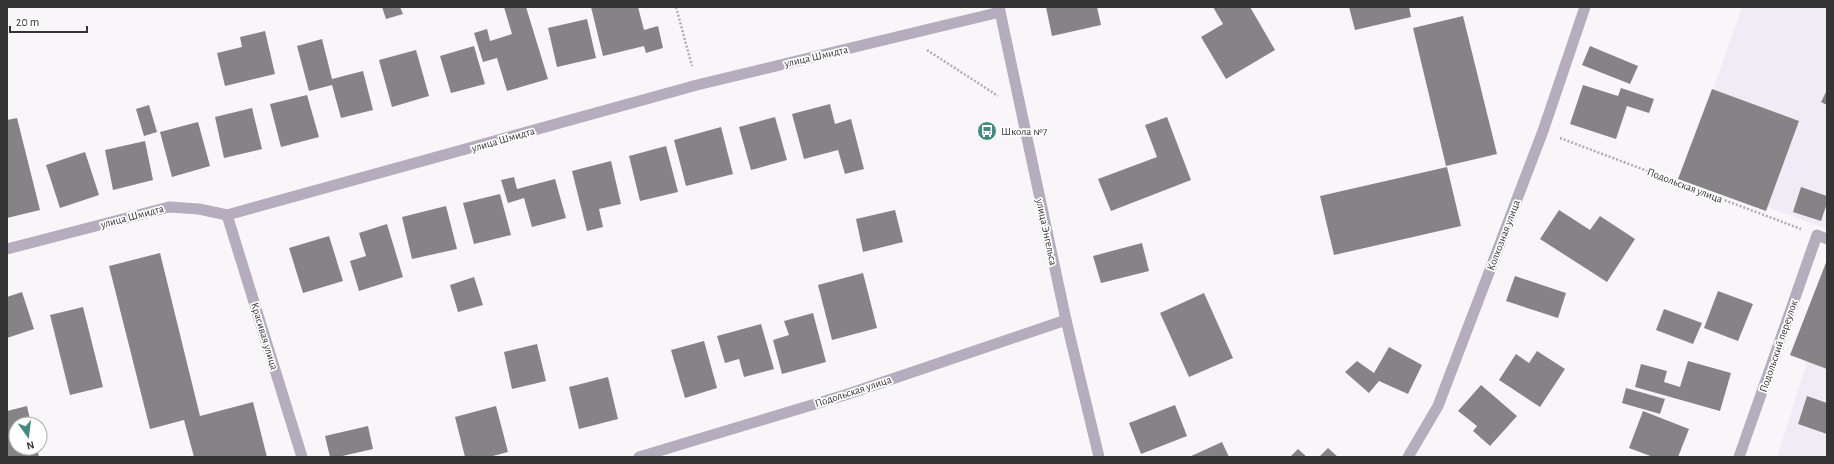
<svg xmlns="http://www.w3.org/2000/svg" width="1834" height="464" viewBox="0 0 1834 464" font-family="'Alegreya Sans',sans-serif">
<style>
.built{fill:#f1ebf6}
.building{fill:#858386}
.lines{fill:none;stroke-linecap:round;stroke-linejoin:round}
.path{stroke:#aeacaf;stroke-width:2.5;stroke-dasharray:2 2;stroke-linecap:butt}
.minor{stroke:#b5acbd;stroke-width:11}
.tertiary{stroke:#b5acbd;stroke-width:11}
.labels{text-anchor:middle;stroke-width:3.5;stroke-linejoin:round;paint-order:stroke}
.street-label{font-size:11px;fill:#343435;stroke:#fff}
.poi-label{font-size:11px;fill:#343435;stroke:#fff;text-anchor:start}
</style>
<rect width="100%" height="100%" fill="#f8f6f9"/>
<g class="built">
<polygon points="1742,7 1827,7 1827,229 1683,176"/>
<polygon points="1827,298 1827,457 1777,457"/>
</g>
<g class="building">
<polygon points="382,7 400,7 403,14 386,19"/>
<polygon points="504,7 526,7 548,79 507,91 497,58 483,62 474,33 487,29 490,41 512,34"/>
<polygon points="591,7 638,7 644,30 658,26 663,48 646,53 644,46 603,56"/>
<polygon points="1046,7 1097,7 1101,25 1052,36"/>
<polygon points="1213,7 1250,7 1275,50 1226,79 1201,37 1223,24"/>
<polygon points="1349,7 1409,7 1411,17 1355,30"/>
<polygon points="1463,16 1497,154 1446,166 1413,28"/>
<polygon points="587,19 596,58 557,67 548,28"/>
<polygon points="265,31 275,74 225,86 217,53 242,47 240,37"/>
<polygon points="322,39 332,79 363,71 373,110 341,118 332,85 309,91 297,46"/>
<polygon points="474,46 485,84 451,93 440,56"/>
<polygon points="1590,46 1638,66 1630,84 1582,65"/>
<polygon points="416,50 429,96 392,107 379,60"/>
<polygon points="1583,85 1618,96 1621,88 1654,99 1649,113 1627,106 1616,139 1570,124"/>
<polygon points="1712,89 1799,121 1766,211 1678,179"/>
<polygon points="1827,90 1827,105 1821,102"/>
<polygon points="307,95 319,137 281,147 270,104"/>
<polygon points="830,104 835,124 851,119 864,169 845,174 838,150 804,159 792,114"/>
<polygon points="149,105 157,132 144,136 136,109"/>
<polygon points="252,108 262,149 224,158 215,117"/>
<polygon points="775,117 787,160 751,170 739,127"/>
<polygon points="1167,117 1191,180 1111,211 1098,179 1157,157 1145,125"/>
<polygon points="17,118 40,210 7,218 7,120"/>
<polygon points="198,122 210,166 172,177 160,132"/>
<polygon points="721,127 733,174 686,186 674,140"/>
<polygon points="145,141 153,180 113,190 105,150"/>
<polygon points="666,146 678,192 640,201 629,156"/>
<polygon points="85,152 99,195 60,208 46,165"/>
<polygon points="611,161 621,204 599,209 603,227 587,231 572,171"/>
<polygon points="1447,167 1461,226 1334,255 1320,196"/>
<polygon points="514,177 517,189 555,179 566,218 532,227 524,198 508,203 501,180"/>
<polygon points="1801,187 1827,196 1827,203 1821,221 1793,212"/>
<polygon points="500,194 511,235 474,244 463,203"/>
<polygon points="446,206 457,249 412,259 402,217"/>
<polygon points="895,210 903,242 863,252 856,219"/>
<polygon points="1559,210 1590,230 1600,216 1635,239 1607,282 1540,239"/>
<polygon points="387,224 403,277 359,291 350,261 366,256 359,233"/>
<polygon points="329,236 343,281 303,293 289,248"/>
<polygon points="1142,243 1149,271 1101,283 1093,256"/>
<polygon points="160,253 200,416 253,402 267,457 194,457 184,420 150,429 109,266"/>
<polygon points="1827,260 1827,369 1790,355"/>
<polygon points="863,273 877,328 832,340 818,285"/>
<polygon points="1515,276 1566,293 1558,318 1506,301"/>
<polygon points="474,277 483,305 458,312 450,285"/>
<polygon points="1718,291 1753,304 1738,341 1704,328"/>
<polygon points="22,292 34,329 7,338 7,297"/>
<polygon points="1204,293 1233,358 1189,377 1160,313"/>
<polygon points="83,307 103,387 70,395 50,315"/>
<polygon points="1664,309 1702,323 1693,344 1656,330"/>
<polygon points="813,313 826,362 782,374 773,340 789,335 784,321"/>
<polygon points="761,324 774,369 744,377 739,359 725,363 717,336"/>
<polygon points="704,341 717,388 685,398 671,350"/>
<polygon points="537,344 546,381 512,389 504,352"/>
<polygon points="1389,347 1422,365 1408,394 1379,381 1369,393 1345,372 1357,361 1374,373"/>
<polygon points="1537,351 1565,369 1540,407 1499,380 1516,354 1529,363"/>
<polygon points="1688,361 1731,373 1720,411 1635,387 1641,364 1667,371 1664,382 1680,387"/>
<polygon points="608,377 618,419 579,429 569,387"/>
<polygon points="1481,385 1517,416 1490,446 1473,431 1477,426 1458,411"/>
<polygon points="1626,388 1665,399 1660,414 1622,403"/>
<polygon points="1807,396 1827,403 1827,434 1798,424"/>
<polygon points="1175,405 1187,436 1141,454 1129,423"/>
<polygon points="27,406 31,424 16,424 16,448 37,448 39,457 7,457 7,411"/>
<polygon points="496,406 508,452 489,457 465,457 455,417"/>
<polygon points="1643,411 1689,429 1678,457 1653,457 1629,448"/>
<polygon points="368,426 373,449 338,457 330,457 325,436"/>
<polygon points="1222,442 1229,457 1189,457"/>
<polygon points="1328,448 1338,457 1319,457"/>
<polygon points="1298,449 1307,457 1290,457"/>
</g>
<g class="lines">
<g class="path">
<polyline points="676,7 692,66"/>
<polyline points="927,50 998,96"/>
<polyline points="1560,138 1801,229"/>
</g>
<g class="minor">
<polyline points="227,215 302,457"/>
<polyline points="7,249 169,207 199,209 227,215 697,85 1000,12"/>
<polyline points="639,457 845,395 1066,320"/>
<polyline points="1408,457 1438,406 1543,131 1585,7"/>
<polyline points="1739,457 1817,235 1827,239"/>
</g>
<polyline class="tertiary" points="999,7 1066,320 1099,457"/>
</g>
<defs>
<g id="bus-disc" transform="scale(1)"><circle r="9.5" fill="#458a7f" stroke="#fff"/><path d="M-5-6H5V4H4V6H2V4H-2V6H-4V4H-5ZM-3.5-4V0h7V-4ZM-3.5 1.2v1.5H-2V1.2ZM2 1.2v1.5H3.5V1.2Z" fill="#fff"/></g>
</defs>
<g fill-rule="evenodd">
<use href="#bus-disc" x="987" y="131"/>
</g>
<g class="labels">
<g class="street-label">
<text transform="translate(816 56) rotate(-13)" y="4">улица Шмидта</text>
<text transform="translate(503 139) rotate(-16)" y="4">улица Шмидта</text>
<text transform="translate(1685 185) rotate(21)" y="4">Подольская улица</text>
<text transform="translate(132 216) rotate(-15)" y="4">улица Шмидта</text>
<text transform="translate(1047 232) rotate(78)" y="4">улица Энгельса</text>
<text transform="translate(1503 235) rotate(-69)" y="4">Колхозная улица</text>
<text transform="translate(265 336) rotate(73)" y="4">Красивая улица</text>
<text transform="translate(1778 346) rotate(-71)" y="4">Подольский переулок</text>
<text transform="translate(853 391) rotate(-18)" y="4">Подольская улица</text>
</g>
<g class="poi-label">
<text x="1001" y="135">Школа №7</text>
</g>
</g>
<rect width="1834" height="464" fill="none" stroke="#343435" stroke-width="16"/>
<g transform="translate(28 436) rotate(166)"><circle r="19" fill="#ffffff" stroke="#aeaeae"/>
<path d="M0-3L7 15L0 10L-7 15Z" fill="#458a7f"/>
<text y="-6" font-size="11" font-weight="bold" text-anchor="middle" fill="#343435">N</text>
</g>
<path d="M10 26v6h77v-6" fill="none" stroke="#343435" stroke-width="2"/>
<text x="16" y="26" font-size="12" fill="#343435" stroke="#ffffff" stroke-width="3" paint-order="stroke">20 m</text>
</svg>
